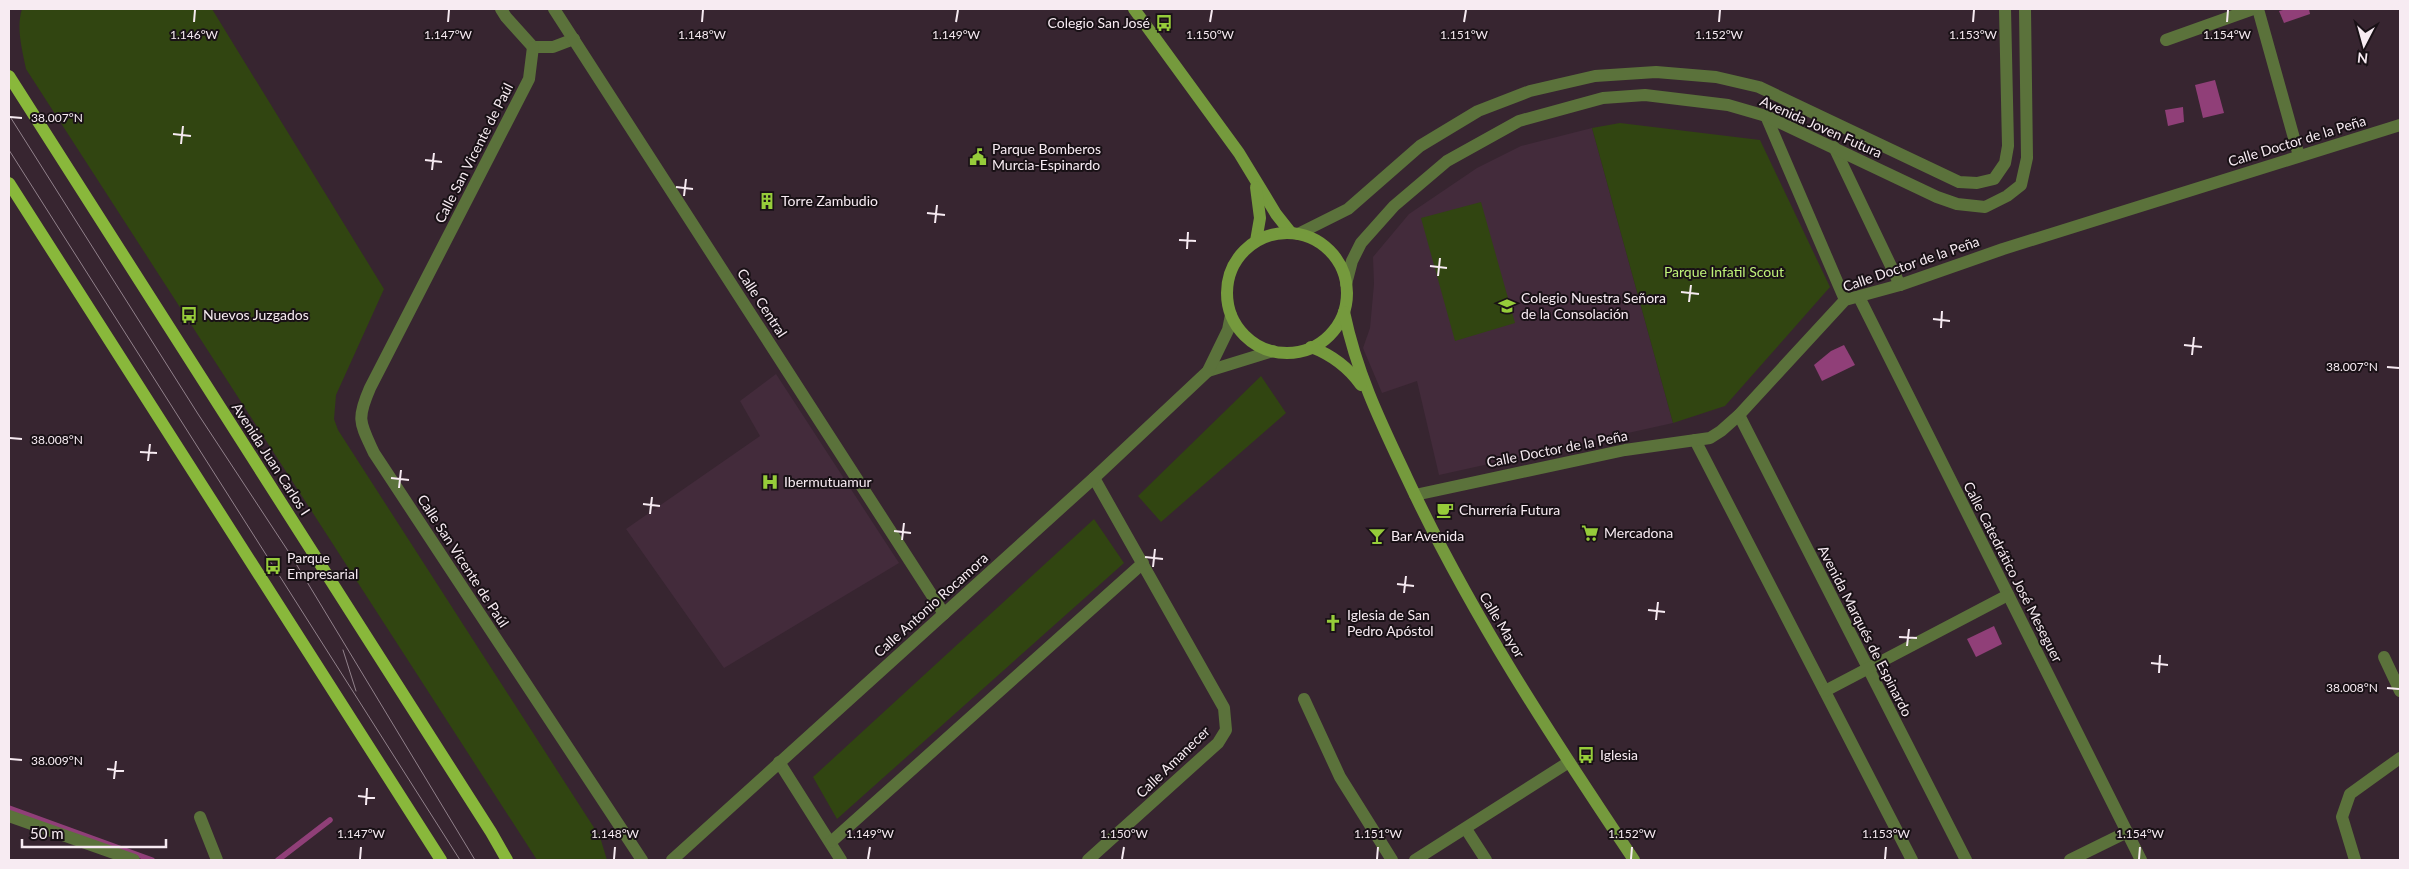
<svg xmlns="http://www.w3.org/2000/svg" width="2409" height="869" viewBox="0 0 2409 869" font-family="Lato,sans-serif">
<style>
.built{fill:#432b3b}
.green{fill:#314511}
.water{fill:#903f78}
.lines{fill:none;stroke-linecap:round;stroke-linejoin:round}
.stream{stroke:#903f78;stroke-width:5.5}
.minor{stroke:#5b723b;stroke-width:12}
.tertiary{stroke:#5b723b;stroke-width:12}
.secondary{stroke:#759a3d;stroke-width:12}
.primary{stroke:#89b83b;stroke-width:12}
.tram{stroke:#91818b;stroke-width:1}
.ticks{fill:none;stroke:#f7ebf2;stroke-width:2}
.labels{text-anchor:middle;stroke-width:4;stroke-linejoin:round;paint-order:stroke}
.poi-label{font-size:14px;fill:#f7ebf2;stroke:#191116;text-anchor:start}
.street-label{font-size:14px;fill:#f7ebf2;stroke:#191116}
.park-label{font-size:14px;fill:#bff279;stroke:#191116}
.ticks-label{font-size:12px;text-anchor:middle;fill:#f7ebf2;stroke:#191116;stroke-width:4;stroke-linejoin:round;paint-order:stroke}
</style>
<rect width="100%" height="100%" fill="#372530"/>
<g class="built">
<polygon points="1592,128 1673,423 1439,475 1417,381 1382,393 1363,348 1370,328 1374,284 1373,257 1409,214 1477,168 1521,146"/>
<polygon points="776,374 899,563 724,668 626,529 760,436 740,401"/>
</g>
<g class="green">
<path d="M22,9H212L384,289L336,395L334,419L338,430L600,837L607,860H537L26,69C22,49 16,28 22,9Z"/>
<polygon points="1620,123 1760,140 1830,287 1725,406 1673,423 1592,128"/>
<polygon points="1481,202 1515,323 1455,341 1421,218"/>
<polygon points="1261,376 1286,413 1161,522 1138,496"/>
<polygon points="1094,519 1124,563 837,819 813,777"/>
</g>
<g class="water">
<polygon points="2287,9 2309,9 2310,14 2284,23 2279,11"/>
<polygon points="2215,80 2224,113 2203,118 2195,85"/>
<polygon points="2183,107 2184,122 2168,126 2165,110"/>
<polygon points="1844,345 1855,365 1822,381 1814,365 1831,351"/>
<polygon points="1994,626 2002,644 1976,657 1967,639"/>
</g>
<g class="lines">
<g class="stream">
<polyline points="9,808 152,860"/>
<polyline points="278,860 330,820"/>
</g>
<g class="minor">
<polyline points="501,9 506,17 533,47 553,47 574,39"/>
<polyline points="554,9 944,614"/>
<polyline points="2258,9 2299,156"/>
<polyline points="2166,40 2253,9"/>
<path d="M533,47L529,79L370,388C356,420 360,423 374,453L642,860"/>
<polyline points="1766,116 1845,300"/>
<polyline points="1834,147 1900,285"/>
<polyline points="1859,297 2141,860"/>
<polyline points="1739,415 1966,860"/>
<polyline points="1695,440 1912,860"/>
<polyline points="1415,495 1625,450 1710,438 1721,431 1739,415 1845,300 1900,285 2003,249 2400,125"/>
<polyline points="2384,657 2400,691"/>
<polyline points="1825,691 2008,595"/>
<polyline points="1304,699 1340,777 1392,860"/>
<polyline points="779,762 841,860"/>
<polyline points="9,816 134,860"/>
<polyline points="200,817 217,860"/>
<polyline points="1466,829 1486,860"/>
<polyline points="831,842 1143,563"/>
<polyline points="1088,860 1218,743 1226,730 1224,708 1094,478"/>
<polyline points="1415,860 1569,762"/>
<polyline points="2070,860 2127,832"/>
<polyline points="2355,860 2342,817 2350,794 2400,758"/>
</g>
<g class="tertiary">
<polyline points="1298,234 1348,209 1420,146 1478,111 1530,91 1595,76 1656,72 1716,77 1759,87 1959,182 1977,183 1994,179 2005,163 2008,146 2005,9"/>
<polyline points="1346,284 1352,261 1361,243 1394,206 1447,161 1519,121 1603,98 1645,95 1728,105 1766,116 1937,197 1957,204 1985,207 2007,196 2021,185 2027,158 2025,9"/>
<polyline points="1208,371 1273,351"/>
<polyline points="672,860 1094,478 1208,371 1228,330 1231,315"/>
</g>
<g class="secondary">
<polyline points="1134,9 1239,153 1276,214 1291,233"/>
<polyline points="1256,187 1260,218 1256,241"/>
<circle cx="1287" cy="293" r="60"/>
<path d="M1344,312C1357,374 1380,421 1407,478C1470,613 1551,736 1634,860"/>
<path d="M1311,347C1332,355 1348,367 1361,385"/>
</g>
<g class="primary">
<polyline points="9,76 491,832 507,860"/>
<polyline points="9,183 441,860"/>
</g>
<g class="tram">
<polyline points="9,115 198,414 292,557 475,860"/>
<polyline points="9,150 460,860"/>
<polyline points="343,650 356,691"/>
</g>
</g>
<path class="ticks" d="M194,22L195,10M448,22L449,10M702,22L703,10M956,22L958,10M1210,22L1212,10M1464,22L1466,10M1719,22L1720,10M1973,22L1974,10M2227,22L2228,10M10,117L22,118M173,134L191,136M181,144L183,126M425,160L442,162M432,170L434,153M676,187L693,189M684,196L686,179M927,213L945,215M935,223L937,205M1179,240L1196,241M1187,249L1188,232M1430,266L1447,268M1438,276L1440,258M1681,292L1699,294M1689,302L1691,285M1933,319L1950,321M1941,328L1942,311M2184,345L2202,347M2192,355L2194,337M2387,367L2399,368M10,438L22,439M140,452L157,453M148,461L150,444M391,478L409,480M399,488L401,470M643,504L660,506M650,514L652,497M894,531L911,533M902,540L904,523M1145,557L1163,559M1153,567L1155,549M1397,584L1414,586M1404,593L1406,576M1648,610L1665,612M1656,620L1658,602M1899,637L1917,638M1907,646L1909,629M2151,663L2168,665M2159,673L2160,655M2387,688L2399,689M10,759L22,760M107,769L124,771M114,779L116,761M358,796L375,798M366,805L367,788M360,859L361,847M614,859L615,847M868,859L870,847M1122,859L1124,847M1377,859L1378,847M1631,859L1632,847M1885,859L1886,847M2139,859L2140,847"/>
<defs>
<g id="bus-bare" transform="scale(1.35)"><path d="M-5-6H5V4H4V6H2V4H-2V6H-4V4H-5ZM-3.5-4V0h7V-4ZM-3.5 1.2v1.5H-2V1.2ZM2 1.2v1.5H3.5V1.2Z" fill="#96cc3a" stroke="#191116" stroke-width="2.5" paint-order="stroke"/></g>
<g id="civic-bare" transform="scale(1.35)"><path d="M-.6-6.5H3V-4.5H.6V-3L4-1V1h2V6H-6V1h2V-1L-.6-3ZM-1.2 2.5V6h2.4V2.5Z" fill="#96cc3a" stroke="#191116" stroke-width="2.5" paint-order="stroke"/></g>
<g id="building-bare" transform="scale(1.35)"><path d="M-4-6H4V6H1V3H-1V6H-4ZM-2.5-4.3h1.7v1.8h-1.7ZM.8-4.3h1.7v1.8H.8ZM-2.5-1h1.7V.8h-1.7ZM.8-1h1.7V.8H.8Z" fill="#96cc3a" stroke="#191116" stroke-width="2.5" paint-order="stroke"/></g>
<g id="school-bare" transform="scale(1.35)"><path d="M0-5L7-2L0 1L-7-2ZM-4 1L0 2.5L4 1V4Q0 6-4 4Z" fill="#96cc3a" stroke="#191116" stroke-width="2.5" paint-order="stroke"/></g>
<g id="hospital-bare" transform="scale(1.35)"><path d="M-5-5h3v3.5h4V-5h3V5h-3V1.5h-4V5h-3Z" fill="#96cc3a" stroke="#191116" stroke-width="2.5" paint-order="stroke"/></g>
<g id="cafe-bare" transform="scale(1.35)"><path d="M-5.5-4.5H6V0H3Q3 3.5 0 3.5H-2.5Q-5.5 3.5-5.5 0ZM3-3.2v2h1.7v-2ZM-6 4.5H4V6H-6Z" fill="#96cc3a" stroke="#191116" stroke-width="2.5" paint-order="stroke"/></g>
<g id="supermarket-bare" transform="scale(1.35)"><path d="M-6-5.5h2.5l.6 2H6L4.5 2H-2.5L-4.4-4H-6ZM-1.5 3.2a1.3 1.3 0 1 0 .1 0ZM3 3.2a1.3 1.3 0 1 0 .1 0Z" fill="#96cc3a" stroke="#191116" stroke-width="2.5" paint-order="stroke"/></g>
<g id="bar-bare" transform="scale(1.35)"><path d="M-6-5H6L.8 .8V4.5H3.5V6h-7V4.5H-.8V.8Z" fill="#96cc3a" stroke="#191116" stroke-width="2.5" paint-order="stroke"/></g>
<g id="church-bare" transform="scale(1.35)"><path d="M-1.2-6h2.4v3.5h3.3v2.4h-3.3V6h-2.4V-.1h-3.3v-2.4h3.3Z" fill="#96cc3a" stroke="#191116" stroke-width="2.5" paint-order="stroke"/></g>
</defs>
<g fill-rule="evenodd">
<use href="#bus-bare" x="1164" y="23"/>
<use href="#civic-bare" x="978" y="157"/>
<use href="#building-bare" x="767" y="201"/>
<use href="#school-bare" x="1507" y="306"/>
<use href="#bus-bare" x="189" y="315"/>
<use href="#hospital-bare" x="770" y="482"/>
<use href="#cafe-bare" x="1445" y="510"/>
<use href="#supermarket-bare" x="1590" y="533"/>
<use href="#bar-bare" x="1377" y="536"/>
<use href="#bus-bare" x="273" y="566"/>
<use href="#church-bare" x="1333" y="623"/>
<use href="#bus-bare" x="1586" y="755"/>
</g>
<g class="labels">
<g class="poi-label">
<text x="1150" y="28" text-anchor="end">Colegio San José</text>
<text x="992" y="154">Parque Bomberos<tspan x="992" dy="16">Murcia-Espinardo</tspan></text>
<text x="781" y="206">Torre Zambudio</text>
<text x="1521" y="303">Colegio Nuestra Señora<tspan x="1521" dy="16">de la Consolación</tspan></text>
<text x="203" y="320">Nuevos Juzgados</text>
<text x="784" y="487">Ibermutuamur</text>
<text x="1459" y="515">Churrería Futura</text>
<text x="1604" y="538">Mercadona</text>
<text x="1391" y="541">Bar Avenida</text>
<text x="287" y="563">Parque<tspan x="287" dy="16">Empresarial</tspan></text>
<text x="1347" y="620">Iglesia de San<tspan x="1347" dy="16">Pedro Apóstol</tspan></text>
<text x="1600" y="760">Iglesia</text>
</g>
<g class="street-label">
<text transform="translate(1821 127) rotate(24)" y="5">Avenida Joven Futura</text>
<text transform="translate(2297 141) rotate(-17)" y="5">Calle Doctor de la Peña</text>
<text transform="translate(474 153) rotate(-63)" y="5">Calle San Vicente de Paúl</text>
<text transform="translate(1911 264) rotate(-19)" y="5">Calle Doctor de la Peña</text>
<text transform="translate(762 303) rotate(57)" y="5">Calle Central</text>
<text transform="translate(1557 449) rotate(-11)" y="5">Calle Doctor de la Peña</text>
<text transform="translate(271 459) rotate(57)" y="5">Avenida Juan Carlos I</text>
<text transform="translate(463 561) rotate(57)" y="5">Calle San Vicente de Paúl</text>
<text transform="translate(2013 572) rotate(63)" y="5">Calle Catedrático José Meseguer</text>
<text transform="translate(931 605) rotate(-42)" y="5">Calle Antonio Rocamora</text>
<text transform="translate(1502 625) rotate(59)" y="5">Calle Mayor</text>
<text transform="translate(1865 631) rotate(63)" y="5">Avenida Marqués de Espinardo</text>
<text transform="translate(1173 762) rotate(-44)" y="5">Calle Amanecer</text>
</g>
<g class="park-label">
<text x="1724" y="277">Parque Infatil Scout</text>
</g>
</g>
<g class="ticks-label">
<text x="194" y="39">1.146°W</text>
<text x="448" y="39">1.147°W</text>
<text x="702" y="39">1.148°W</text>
<text x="956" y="39">1.149°W</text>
<text x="1210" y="39">1.150°W</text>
<text x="1464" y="39">1.151°W</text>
<text x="1719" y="39">1.152°W</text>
<text x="1973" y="39">1.153°W</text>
<text x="2227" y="39">1.154°W</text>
<text x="57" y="122">38.007°N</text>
<text x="2352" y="371">38.007°N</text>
<text x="57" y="444">38.008°N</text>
<text x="2352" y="692">38.008°N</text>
<text x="57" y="765">38.009°N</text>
<text x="361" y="838">1.147°W</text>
<text x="615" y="838">1.148°W</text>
<text x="870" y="838">1.149°W</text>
<text x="1124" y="838">1.150°W</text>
<text x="1378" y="838">1.151°W</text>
<text x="1632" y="838">1.152°W</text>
<text x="1886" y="838">1.153°W</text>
<text x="2140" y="838">1.154°W</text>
</g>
<rect width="2409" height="869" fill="none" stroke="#f7ebf2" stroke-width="20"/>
<g transform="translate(2364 45) rotate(186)" stroke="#191116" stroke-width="4" paint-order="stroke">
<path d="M0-4L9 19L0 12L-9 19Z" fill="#f7ebf2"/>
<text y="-8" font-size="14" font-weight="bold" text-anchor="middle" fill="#f7ebf2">N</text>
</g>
<path d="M22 839v8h144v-8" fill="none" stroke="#f7ebf2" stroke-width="2.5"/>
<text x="30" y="839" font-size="15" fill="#f7ebf2" stroke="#191116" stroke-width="4" paint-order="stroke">50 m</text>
</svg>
